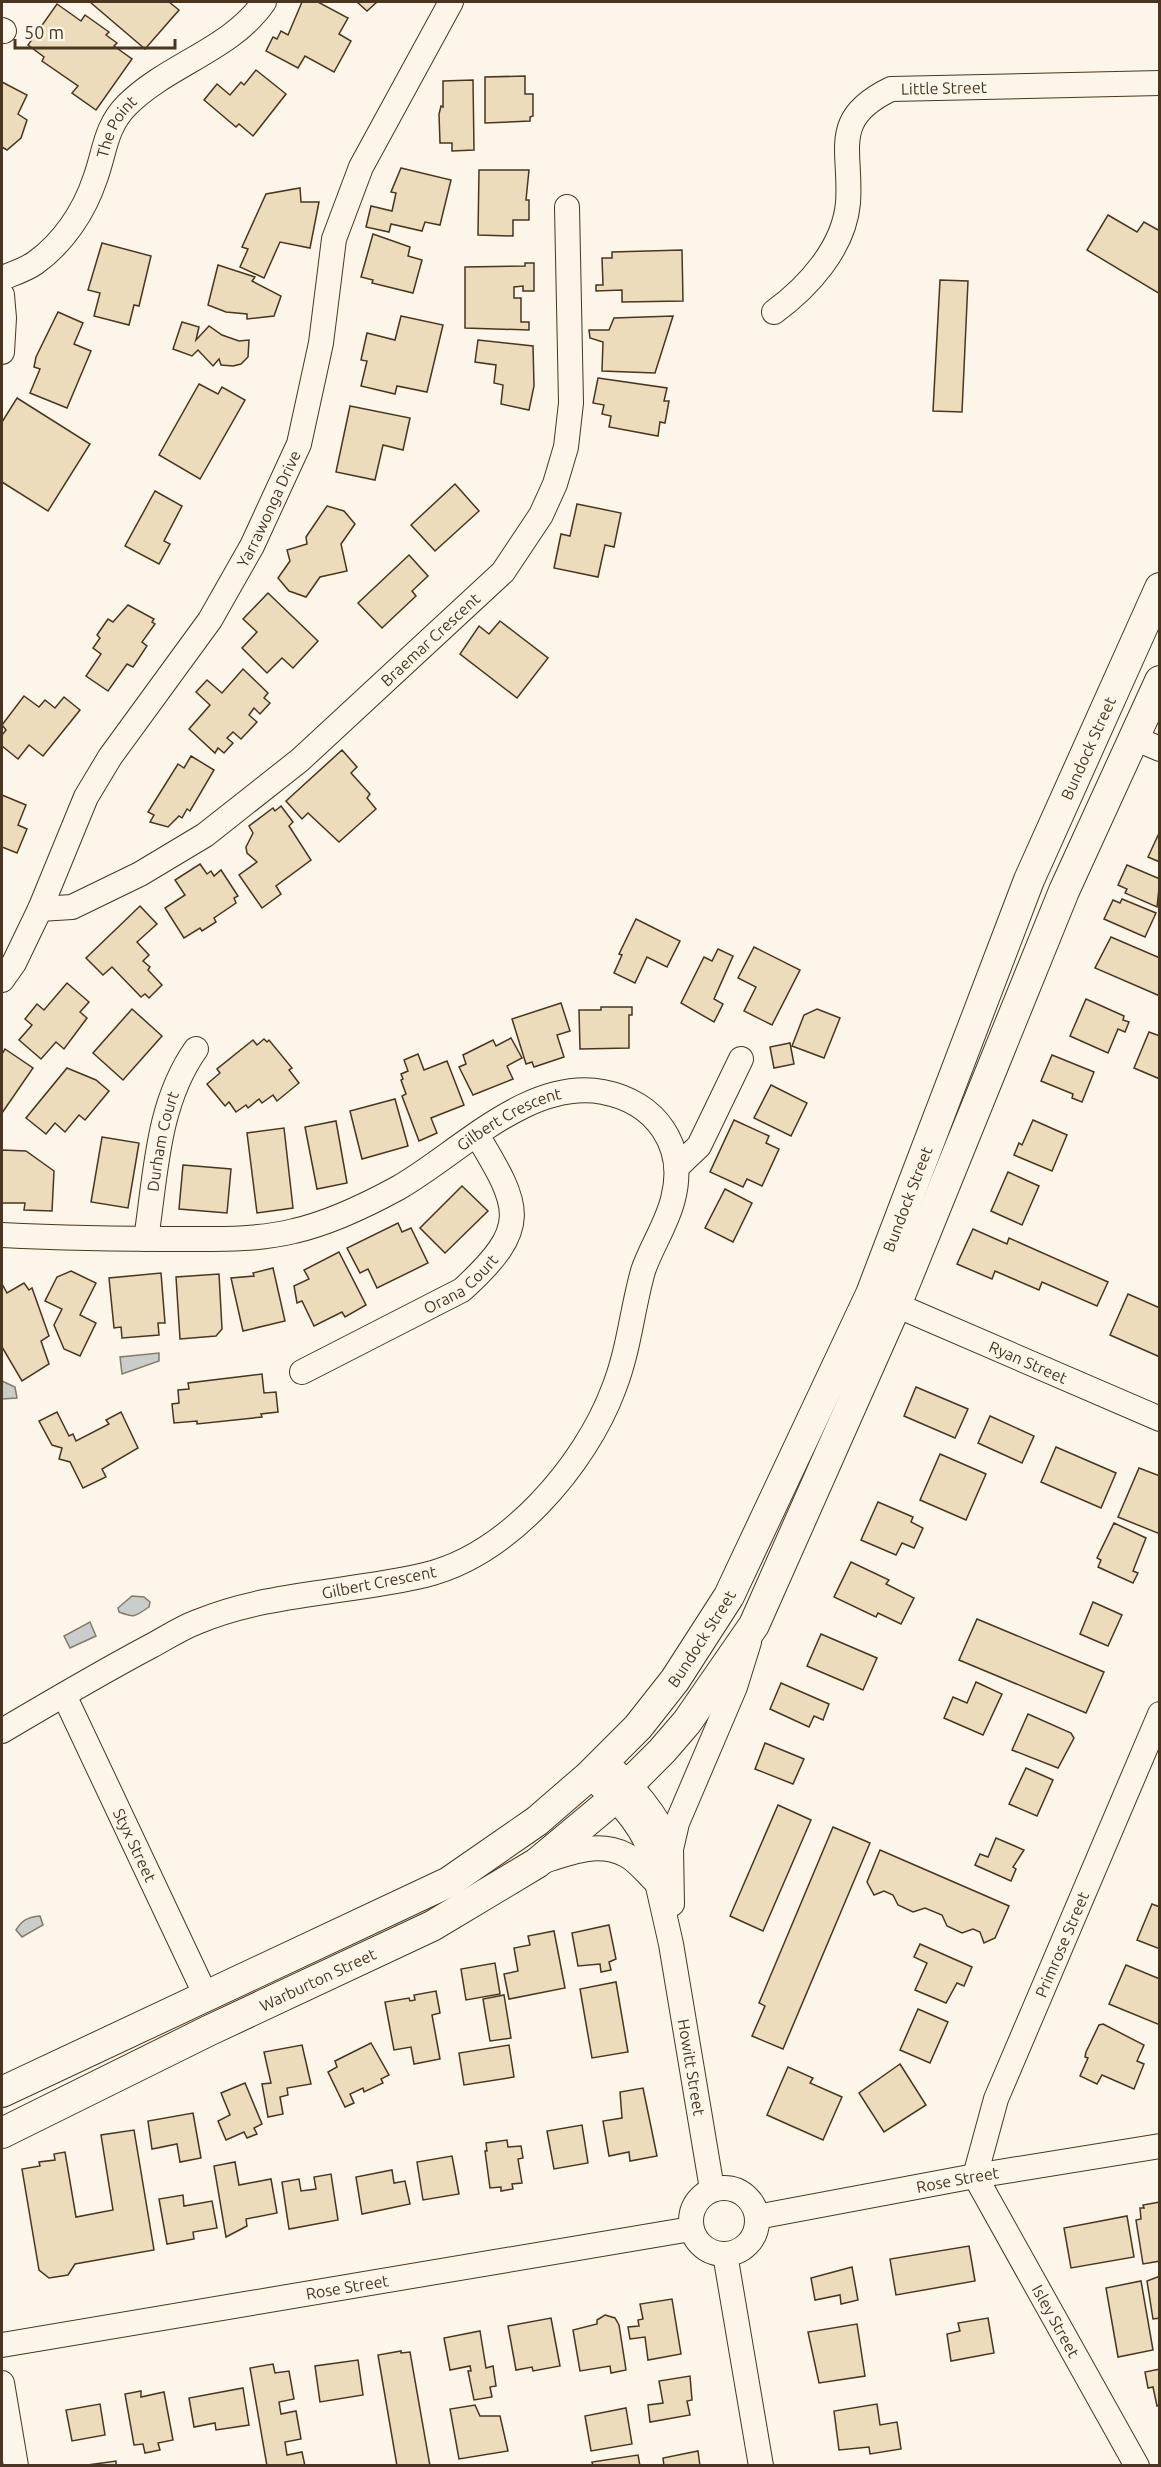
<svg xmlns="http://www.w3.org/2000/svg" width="1161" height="2467" viewBox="0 0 1161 2467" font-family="Ubuntu,sans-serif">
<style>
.water{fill:#c9cecd;stroke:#887966;stroke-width:1.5}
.building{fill:#ecdcbc;stroke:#4a3520;stroke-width:1.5}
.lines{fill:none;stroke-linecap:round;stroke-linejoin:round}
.minor-casing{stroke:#4a3520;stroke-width:26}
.major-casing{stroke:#4a3520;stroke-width:32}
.minor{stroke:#fbf6e9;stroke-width:24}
.major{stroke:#fbf6e9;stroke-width:30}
.labels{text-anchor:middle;stroke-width:4.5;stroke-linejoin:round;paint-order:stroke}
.street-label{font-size:16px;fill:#4a3520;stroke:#fbf6e9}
</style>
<rect width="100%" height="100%" fill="#fbf6e9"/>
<g class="water">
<polygon points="159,1353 159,1361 122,1374 120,1357"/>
<polygon points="2,1381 15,1387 17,1398 2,1399"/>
<path d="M132,1596L144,1597L150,1602L149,1607C134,1617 135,1618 119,1612L118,1608Z"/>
<polygon points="90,1622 96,1636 70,1648 64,1636"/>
<path d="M40,1916L43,1925L22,1937L16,1930C22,1920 28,1917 40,1916Z"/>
</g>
<g class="building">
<polygon points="90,2 169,2 179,10 145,49"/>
<polygon points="302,2 318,2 348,18 339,34 351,41 334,72 305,56 298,68 266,51 273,37 277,39 281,31 288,35"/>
<polygon points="357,2 377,2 367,11"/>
<polygon points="57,4 81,21 85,15 109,32 106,35 117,43 114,46 132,59 96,110 72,93 78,86 42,61 44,57 28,45"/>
<polygon points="256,70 286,94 253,136 239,124 236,127 204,100 217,84 230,95 241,82 244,85"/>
<polygon points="525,76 525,94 533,94 533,116 530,117 530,121 485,123 485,77"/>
<polygon points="473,80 474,150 452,151 452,143 440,143 439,114 441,106 443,107 443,81"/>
<polygon points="2,82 27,95 18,114 27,120 21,138 7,150 2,147"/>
<polygon points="401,168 451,180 440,225 425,222 422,231 391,224 389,232 366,227 371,206 392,211 396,193 391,192"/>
<polygon points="479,170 529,170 526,200 529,200 529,220 513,220 513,236 478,235"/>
<polygon points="300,188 301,202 319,202 310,248 280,242 264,278 240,267 248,249 242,247 266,194"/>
<polygon points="1108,215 1137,232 1144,222 1160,231 1160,294 1087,250"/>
<polygon points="373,234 410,247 408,256 422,260 413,293 372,283 373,280 361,277"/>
<polygon points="102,243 151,256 139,306 134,305 129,325 94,316 100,293 88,290"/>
<polygon points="682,250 683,301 622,302 622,290 596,291 596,285 603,285 602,258 612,258 612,252"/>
<polygon points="525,263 534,263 534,291 523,291 523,286 514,287 514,298 521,298 521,322 529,322 529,330 465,328 465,267 525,266"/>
<polygon points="218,265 255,277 252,281 281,296 274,316 247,319 247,314 226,312 208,305"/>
<polygon points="940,280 968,281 962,412 933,411"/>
<polygon points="58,312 83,323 74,344 91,351 67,408 30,393 40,369 34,367 36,357"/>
<polygon points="401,316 443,325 427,392 397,386 395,394 361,386 367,361 361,360 367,333 395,340"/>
<polygon points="673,316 655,373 602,371 603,342 590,338 589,330 609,330 614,318"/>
<polygon points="182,322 199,327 196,340 209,326 222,335 239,341 249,340 248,357 241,364 233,366 221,365 219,359 213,366 198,350 192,356 173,349"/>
<polygon points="478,340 533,346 534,386 529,410 501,404 503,385 494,383 496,365 475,362"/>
<polygon points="598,378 667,388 664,401 669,401 665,423 660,422 658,436 609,427 611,416 602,414 604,405 593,403"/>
<polygon points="199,384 218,394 222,387 245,400 200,479 159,455"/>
<polygon points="17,398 90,444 48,511 2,482 2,422"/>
<polygon points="350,406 410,418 403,450 383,445 375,480 336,472"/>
<polygon points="455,484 479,511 435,551 411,525"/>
<polygon points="155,491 182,506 164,541 170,544 159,564 125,546"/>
<polygon points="577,504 621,513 614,547 605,545 598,577 554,568 561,534 570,536"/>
<polygon points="327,506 344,511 355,524 341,544 347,571 320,577 306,597 289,591 278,578 290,561 287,550 307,544 306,537"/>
<polygon points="409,555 428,576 412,591 416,596 382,628 358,603"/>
<polygon points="268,593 318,641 293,668 282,658 267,673 242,648 257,632 243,619"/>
<polygon points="128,605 154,619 152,622 155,624 142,642 147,646 133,667 127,664 108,691 86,676 101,654 93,648 100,638 97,635 108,619 113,622"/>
<polygon points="500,621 548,658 517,698 460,654 479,626 489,634"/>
<polygon points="243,669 268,693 264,698 270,703 260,714 254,708 249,715 257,722 241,739 233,732 227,738 233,743 224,753 218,748 215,753 189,729 210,705 196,692 207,680 222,693"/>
<polygon points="24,696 39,707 45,700 55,708 64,697 80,710 43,756 29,745 18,759 2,746 2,735 6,730 2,725"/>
<polygon points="342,750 357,767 351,773 370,794 367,798 376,809 339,842 308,813 302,819 286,801"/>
<polygon points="191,756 214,770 190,811 187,809 182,818 179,816 168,827 150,822 154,815 148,812 178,764 184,768"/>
<polygon points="2,795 26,805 18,825 27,829 17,853 2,847"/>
<polygon points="281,806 293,822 289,826 311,860 276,886 281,894 262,908 239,875 257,862 247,853 246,847 253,833 249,826 273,808 275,811"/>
<polygon points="1160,831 1160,862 1148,857"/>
<polygon points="200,864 207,874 211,871 214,876 221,870 238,896 234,898 236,903 214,918 216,922 202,931 200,928 184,938 165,908 185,895 175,880"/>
<polygon points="1127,865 1160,879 1157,907 1125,893 1127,889 1118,885"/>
<polygon points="1122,899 1156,913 1145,937 1104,919 1113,900 1120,903"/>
<polygon points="140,906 157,924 137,942 149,955 143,961 150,967 148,970 162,985 149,998 145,994 141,997 112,967 103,975 86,958"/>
<polygon points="636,919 680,941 667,967 647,957 635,983 614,973 622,955 619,954"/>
<polygon points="1111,937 1160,958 1160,996 1095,968"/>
<polygon points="754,947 800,970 772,1025 744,1011 756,987 738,978"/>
<polygon points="718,949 733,956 714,999 723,1004 714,1022 681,1003 704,957 712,961"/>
<polygon points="67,983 89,1002 80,1012 87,1018 64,1049 56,1042 41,1059 19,1040 32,1025 25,1019 37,1004 44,1010"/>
<polygon points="1086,999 1124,1016 1123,1020 1129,1022 1125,1032 1118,1029 1108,1053 1070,1036"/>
<polygon points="561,1003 570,1031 557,1035 564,1057 534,1067 532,1062 526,1064 512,1019"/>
<polygon points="601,1007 632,1007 632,1015 629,1015 629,1048 580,1049 579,1010 601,1010"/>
<polygon points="132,1009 162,1036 123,1080 93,1053"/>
<polygon points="817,1009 840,1018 824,1058 792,1046 804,1015"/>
<polygon points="1149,1032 1160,1036 1160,1079 1134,1068"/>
<polygon points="511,1038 522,1058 507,1066 513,1079 473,1095 459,1067 466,1064 463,1055 493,1040 496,1046"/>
<polygon points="264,1039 267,1042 269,1040 292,1068 289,1070 299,1083 277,1101 273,1095 262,1103 259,1099 248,1108 246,1105 236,1112 229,1102 225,1106 207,1084 220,1073 217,1069 253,1040 257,1045"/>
<polygon points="790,1043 794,1064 774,1068 770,1047"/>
<polygon points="5,1049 33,1068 2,1113 2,1054"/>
<polygon points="418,1054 424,1070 447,1061 464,1105 431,1118 437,1133 419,1141 402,1096 406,1094 401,1080 403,1079 401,1074 408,1071 404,1060"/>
<polygon points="1052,1055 1094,1072 1082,1102 1072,1098 1073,1094 1041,1081"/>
<polygon points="67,1068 96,1080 109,1091 85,1120 79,1115 65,1132 55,1123 46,1134 26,1118"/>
<polygon points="771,1085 807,1103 791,1136 754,1118"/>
<polygon points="395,1099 408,1146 362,1159 350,1111"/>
<polygon points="734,1120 769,1136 766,1143 779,1149 762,1186 747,1179 743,1187 710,1172"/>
<polygon points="1033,1120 1067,1135 1052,1171 1014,1155 1019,1143 1022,1145"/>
<polygon points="336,1121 347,1183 317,1189 305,1127"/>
<polygon points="284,1128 293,1208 257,1213 247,1133"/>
<polygon points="102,1137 139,1143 128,1208 91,1202"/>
<polygon points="2,1150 26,1151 54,1171 52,1211 24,1210 25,1203 2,1203"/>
<polygon points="183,1165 231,1169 227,1213 179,1209"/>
<polygon points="1008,1172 1039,1186 1022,1225 991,1211"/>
<polygon points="462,1186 488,1211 445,1253 420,1228"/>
<polygon points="725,1189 752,1203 733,1242 705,1228"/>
<polygon points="398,1223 402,1232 411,1228 428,1263 377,1288 368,1269 360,1273 347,1248"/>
<polygon points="973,1229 1007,1244 1009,1238 1108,1282 1097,1306 1042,1282 1039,1290 995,1271 992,1279 957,1264"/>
<polygon points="339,1252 366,1305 345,1317 342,1312 314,1326 302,1301 297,1303 294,1286 309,1279 304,1270"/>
<polygon points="273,1268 285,1321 243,1331 231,1278 254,1276 253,1273"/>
<polygon points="71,1271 96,1283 80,1315 96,1323 80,1356 64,1349 54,1325 62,1309 45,1301 57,1277"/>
<polygon points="161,1273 165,1323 158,1323 159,1335 122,1338 121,1327 114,1328 109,1278"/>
<polygon points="219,1274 222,1329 216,1336 180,1339 176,1277"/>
<polygon points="24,1283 29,1290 32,1288 49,1336 41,1341 49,1364 22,1381 2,1347 2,1284 7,1293"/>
<polygon points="1128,1294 1160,1308 1160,1357 1110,1335"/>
<polygon points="262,1374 264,1393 276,1392 278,1412 261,1414 262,1417 197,1424 197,1421 174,1423 172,1404 179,1403 178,1390 189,1389 188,1383"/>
<polygon points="916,1387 968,1409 955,1438 904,1416"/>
<polygon points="57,1412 69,1436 73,1434 76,1441 109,1424 106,1420 121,1412 138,1448 102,1469 106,1477 83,1488 70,1462 59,1459 62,1448 52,1445 39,1421"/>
<polygon points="990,1416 1034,1436 1022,1463 978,1443"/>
<polygon points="1056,1447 1116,1473 1101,1508 1041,1482"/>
<polygon points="940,1454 986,1474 966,1520 920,1500"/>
<polygon points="1139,1468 1160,1476 1160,1534 1118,1517"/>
<polygon points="878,1502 913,1517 911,1522 923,1528 914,1548 902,1543 896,1555 861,1540"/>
<polygon points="1114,1523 1146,1538 1133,1571 1138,1573 1133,1583 1098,1567 1101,1560 1097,1558"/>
<polygon points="851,1562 889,1580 886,1584 914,1598 901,1624 878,1613 876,1617 834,1597"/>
<polygon points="1093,1602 1122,1615 1108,1646 1080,1634"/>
<polygon points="977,1619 1104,1672 1086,1713 959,1660"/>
<polygon points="821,1634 877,1658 863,1690 807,1666"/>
<polygon points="976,1682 1002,1694 983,1735 944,1718 953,1697 967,1703"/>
<polygon points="781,1683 829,1704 823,1720 814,1716 809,1727 770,1709"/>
<polygon points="1028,1714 1071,1733 1074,1738 1058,1768 1012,1750"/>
<polygon points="765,1743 804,1759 793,1784 755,1769"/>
<polygon points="1026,1768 1053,1780 1037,1816 1009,1804"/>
<polygon points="778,1805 811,1820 763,1931 730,1916"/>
<polygon points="833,1827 870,1843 783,2049 752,2036 765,2006 759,2003"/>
<polygon points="996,1838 1024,1850 1013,1867 1016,1869 1011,1881 975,1865 980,1854 988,1857"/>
<polygon points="880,1850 1009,1906 995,1938 984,1943 980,1932 973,1929 962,1933 947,1926 942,1915 925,1908 913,1912 898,1905 893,1895 884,1891 874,1895 867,1882"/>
<polygon points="1152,1904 1160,1907 1160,1949 1137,1940"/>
<polygon points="609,1925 616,1959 609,1962 611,1970 601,1972 600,1964 578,1966 572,1933"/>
<polygon points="554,1931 565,1988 509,1999 504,1974 518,1971 514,1948 530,1945 528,1936"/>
<polygon points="920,1944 972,1967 964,1986 957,1983 946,2003 915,1990 927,1963 914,1957"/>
<polygon points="495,1963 500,1994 466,2000 461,1969"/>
<polygon points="1126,1965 1160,1979 1160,2025 1109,2004"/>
<polygon points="616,1982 628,2052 592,2058 580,1989"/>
<polygon points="436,1991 440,2013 432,2015 440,2059 414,2064 411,2047 394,2050 385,2002 409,1998 410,2001 415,2000 414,1995"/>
<polygon points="504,1995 511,2038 490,2041 483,1999"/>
<polygon points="918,2009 948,2022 930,2063 900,2050"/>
<polygon points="1103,2024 1144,2045 1137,2061 1144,2064 1134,2089 1102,2075 1097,2084 1080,2076 1088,2058 1085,2057 1086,2052 1099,2025"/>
<polygon points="371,2043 389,2075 381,2079 383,2083 364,2092 363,2088 350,2094 354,2103 345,2107 328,2072 337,2067 335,2061"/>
<polygon points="302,2045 311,2084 287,2088 288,2095 280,2097 283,2114 268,2117 262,2084 271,2083 264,2052"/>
<polygon points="509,2045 514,2077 464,2085 459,2053"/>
<polygon points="900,2064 926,2105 884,2132 859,2093"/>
<polygon points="788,2067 813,2078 810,2083 842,2097 823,2140 767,2115"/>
<polygon points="245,2083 262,2124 254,2128 257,2134 247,2138 244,2132 226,2140 218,2121 230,2115 221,2093"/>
<polygon points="643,2088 657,2156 630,2161 629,2152 609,2156 603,2121 622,2118 620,2092"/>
<polygon points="193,2113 201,2158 180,2162 177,2144 152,2149 148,2121"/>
<polygon points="582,2125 588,2163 554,2169 547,2131"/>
<polygon points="134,2130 154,2250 75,2264 68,2275 49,2278 39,2270 22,2169 40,2166 39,2162 55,2160 54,2154 65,2152 76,2217 113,2210 101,2135"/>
<polygon points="507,2140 508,2147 521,2146 523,2158 518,2159 522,2183 512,2184 513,2189 501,2191 501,2187 490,2188 485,2151 487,2151 486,2143"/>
<polygon points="452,2156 459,2194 423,2200 417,2162"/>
<polygon points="235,2162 239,2185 271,2179 277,2213 246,2219 247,2226 226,2237 214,2166"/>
<polygon points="392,2170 394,2183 405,2181 410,2204 362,2214 356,2177"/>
<polygon points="331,2174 338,2220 289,2229 282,2182 299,2179 301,2191 316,2189 314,2177"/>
<polygon points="183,2195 184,2206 212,2201 217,2228 193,2232 194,2239 167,2244 159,2199"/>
<polygon points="1160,2202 1160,2261 1143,2264 1136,2220 1141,2219 1140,2208 1144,2208 1143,2205"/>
<polygon points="1127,2216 1134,2257 1071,2268 1064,2228"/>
<polygon points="969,2246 975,2281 896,2295 890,2259"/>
<polygon points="852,2267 858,2300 841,2304 840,2295 815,2300 811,2278"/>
<polygon points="1160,2276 1160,2318 1153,2319 1147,2281"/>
<polygon points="1141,2281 1153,2350 1118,2357 1106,2288"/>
<polygon points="672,2299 681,2354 648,2360 645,2337 630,2339 628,2327 639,2326 638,2320 643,2319 640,2304"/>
<polygon points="605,2315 615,2318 619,2325 626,2370 611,2373 610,2366 580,2371 573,2330 597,2324 597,2320"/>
<polygon points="551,2318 560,2366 533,2371 532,2367 516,2370 508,2326"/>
<polygon points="988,2318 994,2353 951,2361 947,2334 960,2331 958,2323"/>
<polygon points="857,2324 865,2376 819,2383 808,2332"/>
<polygon points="480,2331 486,2368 493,2366 496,2386 490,2387 492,2397 474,2400 468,2371 471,2371 470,2366 450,2370 444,2338"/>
<polygon points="401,2351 401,2353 410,2352 430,2466 397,2466 378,2355"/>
<polygon points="358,2360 363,2395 320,2402 315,2366"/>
<polygon points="273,2364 275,2373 289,2371 294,2399 279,2402 281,2414 296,2411 301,2439 285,2442 287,2455 302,2452 305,2466 267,2466 250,2368"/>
<polygon points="1160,2369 1160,2405 1157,2406 1153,2387 1148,2388 1145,2372"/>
<polygon points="690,2376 692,2400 687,2401 690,2415 650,2422 648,2405 663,2403 659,2381"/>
<polygon points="243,2388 249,2425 216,2430 215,2423 194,2427 189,2398"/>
<polygon points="141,2391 141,2397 164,2392 173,2440 158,2443 160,2450 145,2453 143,2444 134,2445 125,2394"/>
<polygon points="100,2404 105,2435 72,2441 66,2410"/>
<polygon points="877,2404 880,2425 897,2422 901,2449 870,2454 869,2447 839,2450 834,2411"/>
<polygon points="475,2405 480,2416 500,2416 508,2451 459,2459 450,2409"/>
<polygon points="626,2408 632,2444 591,2451 585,2416"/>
<polygon points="698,2451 700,2466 664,2466 663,2458"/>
<polygon points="638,2455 640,2466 593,2466 592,2462"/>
<polygon points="116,2461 116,2466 88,2466 88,2465"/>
</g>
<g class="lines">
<g class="minor-casing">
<g id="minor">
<polyline points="2,30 4,31"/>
<path id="s1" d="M2,278C12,274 25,270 35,263C63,243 84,212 95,179C105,152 105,127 127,105C168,64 231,50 264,2"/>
<polyline points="2,295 4,318 2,352"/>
<path id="s2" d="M774,312C808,287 844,248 848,203C852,150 829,119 891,89L1160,83"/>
<polyline points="1134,738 1160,749"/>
<path id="s3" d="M40,909L72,907L140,874L205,835L300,760L503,572L541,515L555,484L566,447L571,403L567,207"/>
<path id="s4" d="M2,980L14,963L40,909L86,797L110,757L210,620L252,546L299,444L321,343L334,239L361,167L451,2"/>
<polyline points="678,1166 699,1146 741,1059"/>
<path id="s5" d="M2,1235C62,1238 122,1239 183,1239C220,1239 258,1240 294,1231C330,1223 365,1206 398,1188C458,1154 528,1078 603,1092C656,1102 687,1146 673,1199C667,1224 651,1247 643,1271C632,1310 629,1350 614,1388C585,1466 508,1555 425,1575C350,1593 269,1592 197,1622C181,1628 166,1638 151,1646C100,1673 51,1702 2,1731"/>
<path id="s6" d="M146,1239C156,1174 157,1104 196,1049"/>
<path id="s7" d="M896,1305L1160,1419"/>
<path id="s8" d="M302,1372L462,1290C531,1227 521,1208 477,1135"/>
<path id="s9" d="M64,1695L207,1998"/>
<path d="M604,1761C633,1787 657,1812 671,1849"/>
<path id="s10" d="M589,1776C614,1797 638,1819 650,1851L671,1944L712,2189"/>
<path d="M544,1861C571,1852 599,1841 626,1855C638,1861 647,1874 657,1883"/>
<polyline points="672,1904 671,1849 677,1823 735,1687 749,1642"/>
<circle cx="724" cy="2221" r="33"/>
<path id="s11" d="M757,2217L975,2176L1160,2146"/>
<polyline points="725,2254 761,2466"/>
<path id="s12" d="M2,2345L691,2229"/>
<polyline points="2,2383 16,2466"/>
<path id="s13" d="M1137,2466L975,2176L996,2099L1160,1714"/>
</g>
</g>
<g class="major-casing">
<g id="major">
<path id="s14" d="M2,2092L449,1882L537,1821L589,1776L638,1727L675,1680L729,1596L871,1294L1029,880L1160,588"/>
<path id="s15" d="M2,2133L208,2031L432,1926L537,1863L615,1798L662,1751L687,1722L754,1625L896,1305L1064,891L1160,681"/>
</g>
</g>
<use href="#minor" class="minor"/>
<use href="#major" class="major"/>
</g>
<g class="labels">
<g class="street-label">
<text dy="6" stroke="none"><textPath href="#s2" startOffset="322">Little Street</textPath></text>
<text dy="6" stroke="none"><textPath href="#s1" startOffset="198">The Point</textPath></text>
<text dy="6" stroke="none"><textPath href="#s4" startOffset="544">Yarrawonga Drive</textPath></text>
<text dy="6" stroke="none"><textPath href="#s3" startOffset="482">Braemar Crescent</textPath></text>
<text dy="6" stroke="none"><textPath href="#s14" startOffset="1820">Bundock Street</textPath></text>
<text dy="6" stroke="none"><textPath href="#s5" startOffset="537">Gilbert Crescent</textPath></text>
<text dy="6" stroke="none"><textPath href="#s6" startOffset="99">Durham Court</textPath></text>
<text dy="6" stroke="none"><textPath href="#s14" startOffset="1334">Bundock Street</textPath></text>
<text dy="6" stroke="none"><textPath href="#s8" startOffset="182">Orana Court</textPath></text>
<text dy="6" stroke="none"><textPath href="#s7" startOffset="144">Ryan Street</textPath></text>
<text transform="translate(379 1582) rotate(-11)" y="6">Gilbert Crescent</text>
<text dy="6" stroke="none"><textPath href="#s14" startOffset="848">Bundock Street</textPath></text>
<text dy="6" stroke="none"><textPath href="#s9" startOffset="166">Styx Street</textPath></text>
<text dy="6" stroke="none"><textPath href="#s13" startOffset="580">Primrose Street</textPath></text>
<text dy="6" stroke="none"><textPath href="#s15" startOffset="351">Warburton Street</textPath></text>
<text dy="6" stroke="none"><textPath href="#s10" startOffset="318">Howitt Street</textPath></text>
<text dy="6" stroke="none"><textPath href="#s11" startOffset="204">Rose Street</textPath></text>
<text dy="6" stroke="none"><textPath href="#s12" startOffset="350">Rose Street</textPath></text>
<text transform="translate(1056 2321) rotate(61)" y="6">Isley Street</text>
</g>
</g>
<rect width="1161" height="2467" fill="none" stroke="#4a3520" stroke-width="6"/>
<path d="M15 39v9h160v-9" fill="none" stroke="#4a3520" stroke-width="3"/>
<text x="24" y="39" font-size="18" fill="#4a3520" stroke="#fbf6e9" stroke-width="4.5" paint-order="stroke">50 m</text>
</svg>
